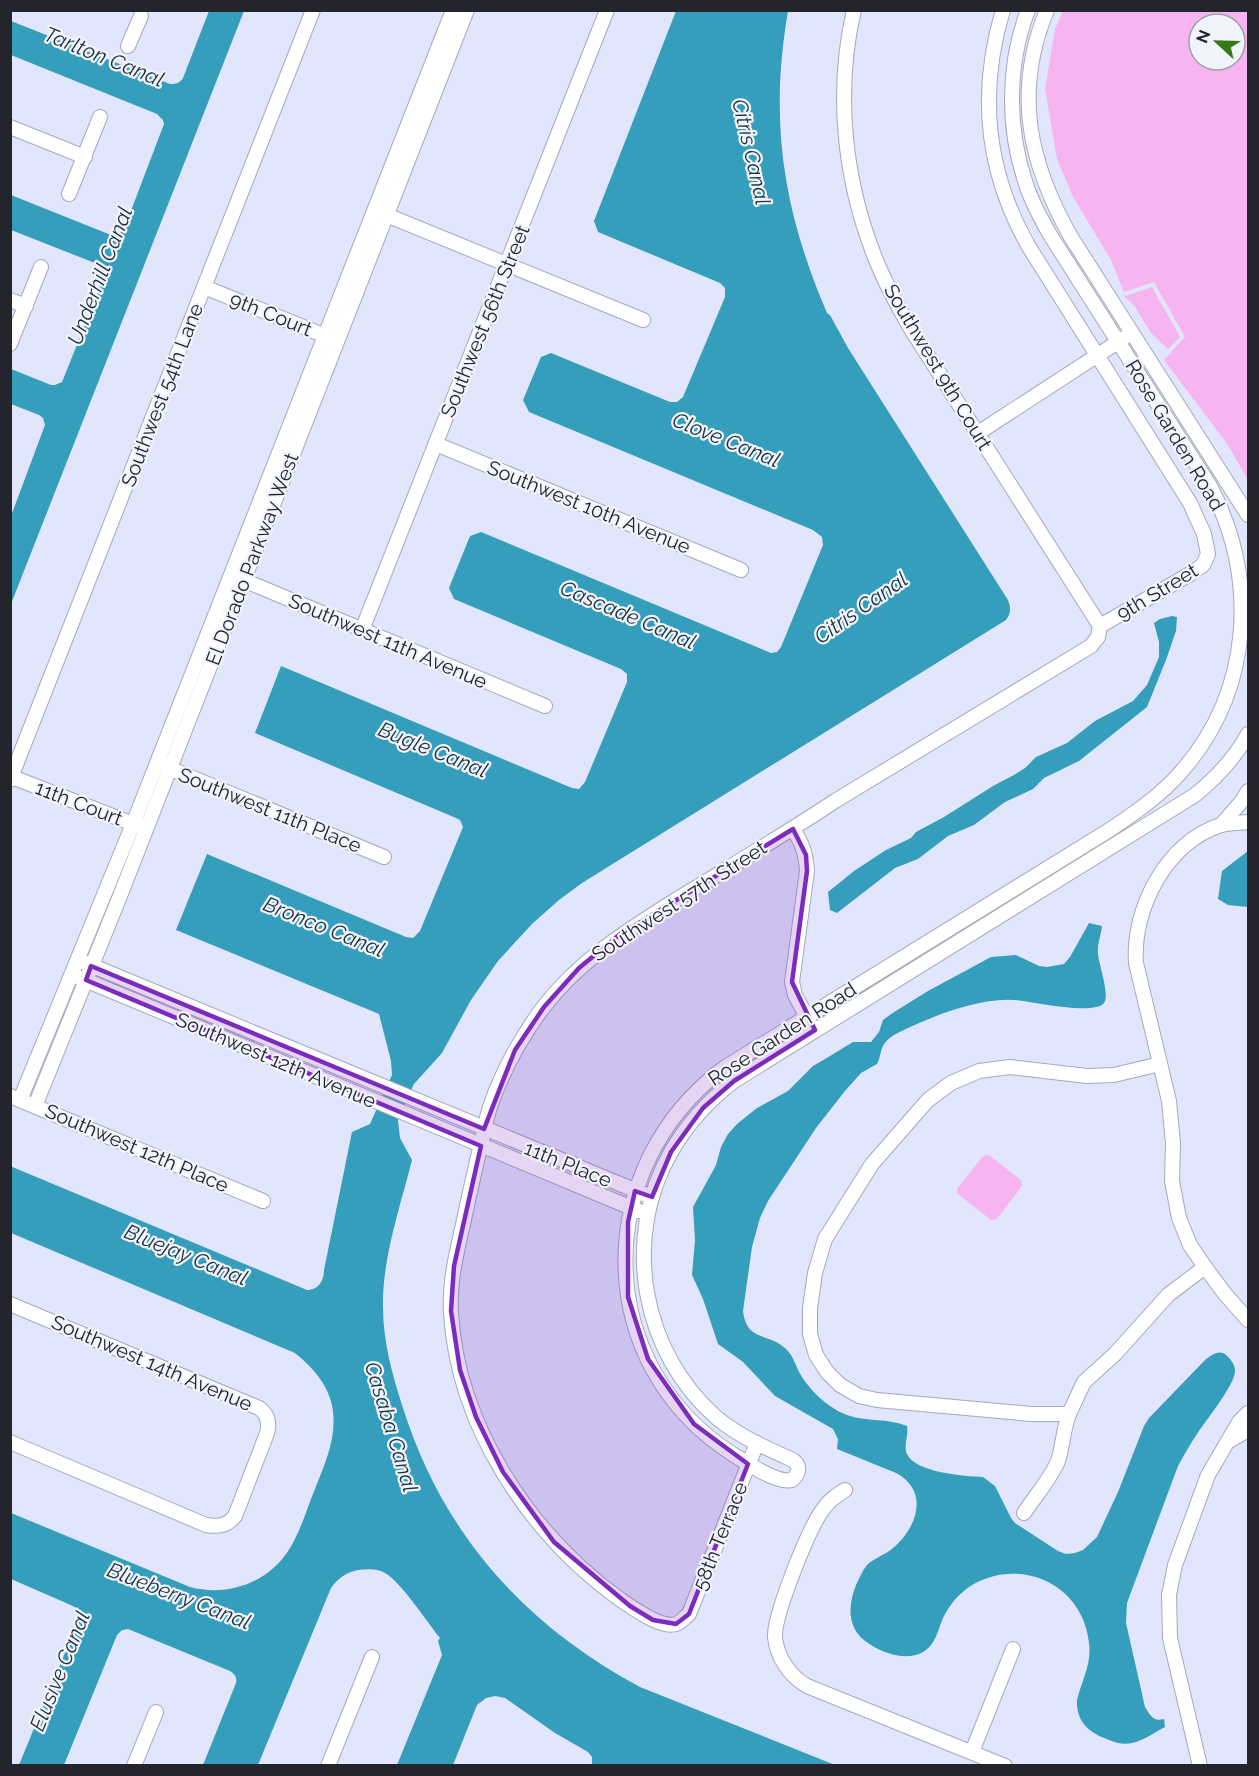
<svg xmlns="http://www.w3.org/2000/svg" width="1259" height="1776" viewBox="0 0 1259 1776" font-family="Raleway,sans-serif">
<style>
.green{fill:#f6b5f0;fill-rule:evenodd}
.water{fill:#349ebc}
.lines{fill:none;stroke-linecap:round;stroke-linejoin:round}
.minor-casing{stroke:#a4a9bd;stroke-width:16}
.minor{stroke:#fff;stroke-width:14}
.marked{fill:#7b2cbf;fill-opacity:0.2;stroke:#7b2cbf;stroke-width:4.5;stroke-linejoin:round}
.labels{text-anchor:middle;stroke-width:4.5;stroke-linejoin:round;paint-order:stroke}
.street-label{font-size:20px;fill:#23242c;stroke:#f2f4fd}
.water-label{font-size:21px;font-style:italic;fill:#1a3138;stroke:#f2f4fd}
</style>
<rect width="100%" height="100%" fill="#e1e6fc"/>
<g class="green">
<path d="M1063,11H1248V480L1228,445L1164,360L1185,337L1154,282L1124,292L1111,260L1073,197L1057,159L1045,89L1055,29ZM1199,24H1235V60H1199Z"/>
<polygon points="1152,287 1180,337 1168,349 1151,333 1134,305 1122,295 1126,296"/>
<polygon points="989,1155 1021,1180 1022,1186 997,1219 991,1220 958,1194 957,1189 983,1156"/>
</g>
<g class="water">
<path d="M209,11H244L11,604V516L45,425L43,418L39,415L11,404V369L51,385H55L62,382L105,275L103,268L100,265L11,230V195L111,235L119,234L124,229L164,124L163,120L157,114L11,55V21L170,84C176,84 180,83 183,78Z"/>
<path d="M676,11H788C769,122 783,210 827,313L830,315L848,348L1008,600C1011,608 1011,613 1006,620L582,883L559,900L532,924L498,961L471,1000L442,1053L414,1084L398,1120L400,1138L412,1160C400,1208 382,1258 383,1307C383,1341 392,1374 402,1405C442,1533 523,1624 640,1687L835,1765H592V1757L588,1752L555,1733L505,1698L495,1696L486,1698L477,1705L453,1765H397L442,1655L438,1641L440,1638C427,1622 401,1582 385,1573C377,1568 367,1569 358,1570C347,1572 338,1578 331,1588L258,1765H203L236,1683C237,1677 235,1674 230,1671L128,1629L122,1630L117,1635L64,1765H19L80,1616L78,1610L73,1606L11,1579V1513L190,1587C228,1597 269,1583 290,1548C301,1530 307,1508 315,1489C326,1461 338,1435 332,1405C327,1383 312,1367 295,1353L11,1233L10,1166L307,1290C319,1290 324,1280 324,1270L352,1132L370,1124L392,1075L391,1061L379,1014L176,930L207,854L406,937L413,938L420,931L463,827L460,820L456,818L255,733L281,666L572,788L579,789L585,782L627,682V674L621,669L454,599L449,588L470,536L481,532L771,653L777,652L781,647L823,545L822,537L813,530L529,412L523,400L541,357L551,353L670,402H677L683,397L725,297V288L720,283L598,232L594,221Z"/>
<polygon points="1172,616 1177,617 1176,631 1166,660 1147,707 1079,761 1044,778 1033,789 1005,802 974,825 948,836 918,859 895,868 837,913 830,910 828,892 854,871 886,850 911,838 916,832 944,817 993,786 1014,775 1025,768 1036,757 1067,743 1095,721 1133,701 1147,685 1159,657 1159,642 1154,623 1160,619"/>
<polygon points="1248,851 1248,907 1228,905 1218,899 1222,871"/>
<path d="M1089,923L1102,926C1101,935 1097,945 1098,954C1099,965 1110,994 1104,1003C1095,1015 1038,1003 1023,1001C987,995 941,1013 908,1028C900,1032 891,1035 885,1043C880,1049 881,1057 877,1064L861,1073L845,1091L816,1128L768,1201L760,1218L752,1247L743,1311C747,1342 767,1332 785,1348C793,1355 795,1364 799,1372C809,1390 828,1408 847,1415C866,1422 888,1418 907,1426C909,1435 903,1446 907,1454C916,1473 964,1476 983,1477L995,1486L1011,1518L1015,1523L1058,1551L1066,1554L1075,1553L1083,1550L1097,1537L1118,1492L1144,1426L1149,1418L1206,1359C1212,1355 1219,1349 1226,1355C1230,1358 1235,1365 1235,1370C1236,1384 1205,1421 1197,1434C1190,1444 1184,1455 1178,1466L1127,1603L1126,1623L1145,1707C1150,1715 1153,1722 1164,1719L1165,1727C1155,1732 1143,1741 1132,1743C1124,1745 1116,1743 1109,1740C1089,1733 1076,1722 1077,1700C1082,1680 1092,1663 1089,1643C1083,1584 1019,1555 969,1587C959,1594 951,1603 945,1614C938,1627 937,1644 923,1652C907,1661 885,1654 871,1645C847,1631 847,1608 856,1585C859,1579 862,1571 867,1565C874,1558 885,1555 893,1548C917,1528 930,1491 896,1473L837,1449L838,1439L833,1429L775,1396L743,1362L718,1344L703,1299L692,1275L695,1240L693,1207L716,1165L721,1147L728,1134L737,1124L757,1108L788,1091L813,1066L825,1059L853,1042H871L879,1032L883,1020L891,1014L928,991L991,957L1016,955L1039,966L1047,967L1064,964L1070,957Z"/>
</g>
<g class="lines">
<g class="minor-casing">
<g id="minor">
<path d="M854,10C835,91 844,178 874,255C884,281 897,305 911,329L1100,626"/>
<path d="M1003,10C978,93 986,172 1029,247L1190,503L1204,534L1208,554L1203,565L1190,574L1100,626"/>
<path d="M1028,10C1007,65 1007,129 1026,184C1032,203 1042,221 1052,238L1210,486C1259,580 1252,691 1181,772C1161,795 1136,812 1111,829L724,1068C591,1167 591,1365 734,1455C747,1463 777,1484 792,1480C799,1474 801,1466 793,1460C766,1448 740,1437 717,1418C642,1353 621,1239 671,1152C687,1124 708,1101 734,1081L1195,795C1216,778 1235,758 1248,734"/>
<path d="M1047,10C1013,92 1029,163 1071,237L1248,515"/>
<polyline points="128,46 141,16"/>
<polyline points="10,127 85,157"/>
<polyline points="69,194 100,117"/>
<polyline points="379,212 643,320"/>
<polyline points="204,287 333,339"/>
<polyline points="10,300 26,306"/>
<polyline points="10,344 41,267"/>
<polyline points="978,433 1124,338"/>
<polyline points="436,444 741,570"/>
<polyline points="236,577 545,706"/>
<polyline points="362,630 607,10"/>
<polyline points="164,766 384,857"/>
<polyline points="12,777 141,827"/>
<polyline points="10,780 313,10"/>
<path d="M1248,822C1240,823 1229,823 1221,825C1166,842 1132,910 1136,963L1169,1101L1173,1143L1172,1181L1179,1218L1190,1245L1205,1267L1225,1294L1248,1320"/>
<polyline points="1221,825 1242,801 1248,791"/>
<path d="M793,829C802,843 806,854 807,871L792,982L795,995L810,1023"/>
<polyline points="83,962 644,1194"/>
<polyline points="78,977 639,1211"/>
<polyline points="1160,1064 1114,1075 1087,1076 1010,1067 979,1071 951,1083 928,1100 872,1164 825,1239 815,1273 810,1308 810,1334 816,1355 827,1372 840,1385 859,1396 877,1400 1031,1414 1069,1414 1084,1382 1115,1354 1168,1295 1205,1267"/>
<polyline points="10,1096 263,1201"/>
<polyline points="20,1100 133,824 453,10"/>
<polyline points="35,1106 118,901 467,10"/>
<path d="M10,1304L259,1408C269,1415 270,1425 266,1436L235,1516C227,1526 218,1527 206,1525L10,1442"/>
<polyline points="1229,1441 1248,1430"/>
<path d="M757,1443L689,1614C685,1617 680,1623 676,1624C661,1629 633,1608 621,1600C530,1535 458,1427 451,1313C449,1282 457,1251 464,1220C469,1195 475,1170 481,1144C484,1132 486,1119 490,1107C502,1072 520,1039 542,1009C579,960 628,930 679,898C731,866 784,835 835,801L1091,646L1098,637L1100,626"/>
<path d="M845,1490C837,1495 829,1500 824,1508C809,1527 774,1615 775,1637C777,1658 790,1676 807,1686L1005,1766"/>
<path d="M1024,1513C1035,1496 1050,1480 1058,1461C1063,1446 1063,1430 1069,1414"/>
<polyline points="972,1752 1013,1649"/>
<polyline points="134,1766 156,1712"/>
<polyline points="328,1766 372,1657"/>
<polyline points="1200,1766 1170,1638 1169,1595 1175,1565 1208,1475 1239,1422 1248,1413"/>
</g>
</g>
<use href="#minor" class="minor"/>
</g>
<path class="marked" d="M793,829L806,855L807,871L792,982L815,1030L734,1081L703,1108L671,1152L652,1197L635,1191L628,1222V1297L648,1359L694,1424L748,1464L689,1614L676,1624L653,1620L630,1606L554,1542L503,1472L476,1417L460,1370L451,1311L454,1266L481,1146L86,980L91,966L484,1129L515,1050L544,1007L579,968L619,935Z"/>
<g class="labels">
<g class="street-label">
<text transform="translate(271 314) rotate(22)" y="7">9th Court</text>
<text transform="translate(485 321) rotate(-68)" y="7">Southwest 56th Street</text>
<text transform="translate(938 367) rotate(59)" y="7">Southwest 9th Court</text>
<text transform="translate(162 395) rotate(-69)" y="7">Southwest 54th Lane</text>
<text transform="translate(1175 435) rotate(59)" y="7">Rose Garden Road</text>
<text transform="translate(589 507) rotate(22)" y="7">Southwest 10th Avenue</text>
<text transform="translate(252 559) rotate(-69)" y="7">El Dorado Parkway West</text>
<text transform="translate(1157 592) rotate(-31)" y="7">9th Street</text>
<text transform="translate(388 641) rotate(23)" y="7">Southwest 11th Avenue</text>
<text transform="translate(79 803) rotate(21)" y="7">11th Court</text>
<text transform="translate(270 810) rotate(22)" y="7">Southwest 11th Place</text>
<text transform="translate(679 901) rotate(-33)" y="7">Southwest 57th Street</text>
<text transform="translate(782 1034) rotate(-33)" y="7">Rose Garden Road</text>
<text transform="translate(276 1060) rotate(23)" y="7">Southwest 12th Avenue</text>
<text transform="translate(137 1148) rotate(23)" y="7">Southwest 12th Place</text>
<text transform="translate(568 1164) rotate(22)" y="7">11th Place</text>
<text transform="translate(152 1363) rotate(23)" y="7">Southwest 14th Avenue</text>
<text transform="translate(720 1536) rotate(-68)" y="7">58th Terrace</text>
</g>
<g class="water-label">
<text transform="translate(104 57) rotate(22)" y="7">Tarlton Canal</text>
<text transform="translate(751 152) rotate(77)" y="7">Citris Canal</text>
<text transform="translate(100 276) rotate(-69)" y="7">Underhill Canal</text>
<text transform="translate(726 440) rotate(22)" y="7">Clove Canal</text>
<text transform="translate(861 608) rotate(-35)" y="7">Citris Canal</text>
<text transform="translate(628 615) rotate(23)" y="7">Cascade Canal</text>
<text transform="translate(433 750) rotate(22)" y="7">Bugle Canal</text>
<text transform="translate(324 927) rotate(22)" y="7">Bronco Canal</text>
<text transform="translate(186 1255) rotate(22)" y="7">Bluejay Canal</text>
<text transform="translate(391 1427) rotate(73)" y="7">Casaba Canal</text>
<text transform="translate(179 1596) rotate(21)" y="7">Blueberry Canal</text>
<text transform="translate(60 1671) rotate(-68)" y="7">Elusive Canal</text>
</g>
</g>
<rect width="1259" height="1776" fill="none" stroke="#23242c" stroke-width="24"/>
<g transform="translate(1217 42) rotate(292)"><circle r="28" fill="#f2f4fd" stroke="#9fa1a9" stroke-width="1.5"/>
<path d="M0-4.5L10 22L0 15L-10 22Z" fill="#367817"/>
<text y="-9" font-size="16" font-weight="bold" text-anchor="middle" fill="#23242c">N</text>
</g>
</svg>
